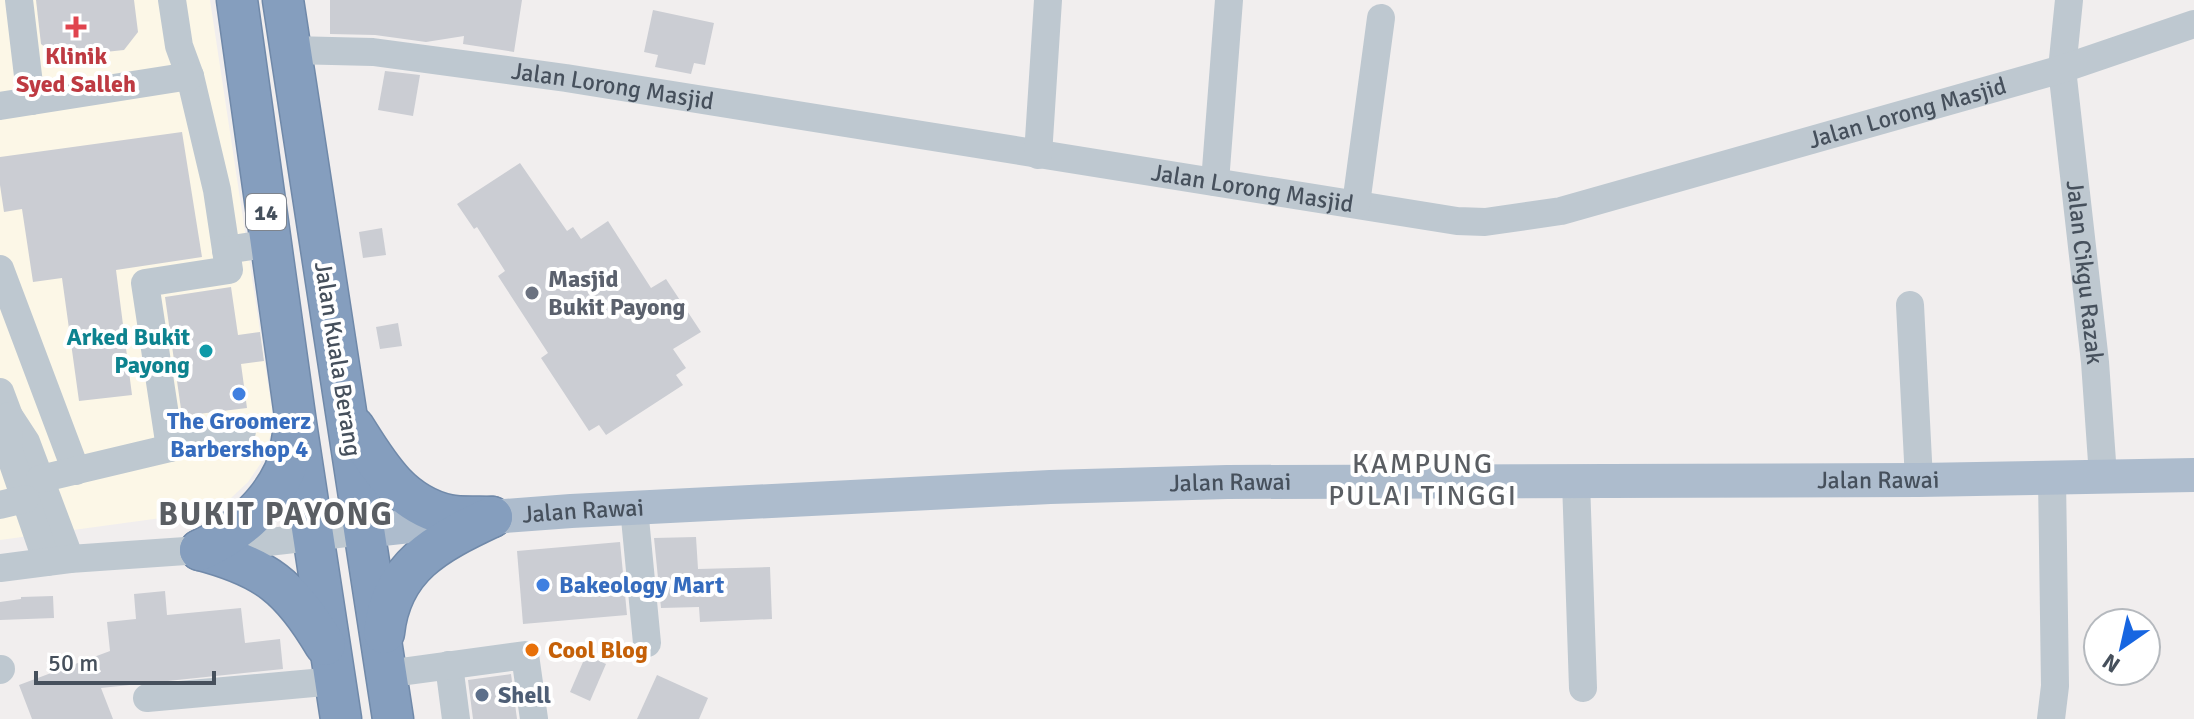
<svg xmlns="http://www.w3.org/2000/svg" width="2194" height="719" viewBox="0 0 2194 719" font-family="Signika,sans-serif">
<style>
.commercial{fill:#fcf7e7}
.building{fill:#cbcdd3}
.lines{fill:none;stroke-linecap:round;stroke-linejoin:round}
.highway-casing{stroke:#7089a9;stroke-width:43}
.minor{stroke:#bec8d0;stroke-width:28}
.major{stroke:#adbccd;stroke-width:34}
.highway{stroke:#859ebe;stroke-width:40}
.health-dot{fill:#e0444e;stroke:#fff;stroke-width:3}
.worship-dot{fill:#6b7280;stroke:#fff;stroke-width:3}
.culture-dot{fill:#0f9aa8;stroke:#fff;stroke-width:3}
.shop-dot{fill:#3f7fe0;stroke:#fff;stroke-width:3}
.food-dot{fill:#e8710a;stroke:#fff;stroke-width:3}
.service-dot{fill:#5c6f8a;stroke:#fff;stroke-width:3}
.labels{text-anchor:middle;stroke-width:8;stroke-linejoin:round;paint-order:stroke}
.shield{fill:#fff;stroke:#7e848d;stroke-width:2}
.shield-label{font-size:22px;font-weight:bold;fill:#46505c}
.health-label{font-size:24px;font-weight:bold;fill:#be3a42;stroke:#fff}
.street-label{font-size:24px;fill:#46505c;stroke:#fff}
.worship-label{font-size:24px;font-weight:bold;fill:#5b616d;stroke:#fff;text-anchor:start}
.culture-label{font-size:24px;font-weight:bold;fill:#0d838f;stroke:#fff;text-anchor:end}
.shop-label{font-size:24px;font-weight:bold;fill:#366cbe;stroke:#fff}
.food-label{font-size:24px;font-weight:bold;fill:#c56008;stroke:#fff;text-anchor:start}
.service-label{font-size:24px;font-weight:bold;fill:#4e5e75;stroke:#fff;text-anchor:start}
.quarter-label{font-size:28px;letter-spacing:2px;fill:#5a5e63;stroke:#fff}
.district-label{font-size:32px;font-weight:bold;letter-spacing:2px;fill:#5a5e63;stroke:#fff}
</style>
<rect width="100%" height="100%" fill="#f1eeee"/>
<polygon class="commercial" points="0,0 210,0 273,417 272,431 261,463 248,482 231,498 205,512 0,540"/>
<g class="building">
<polygon points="36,0 134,0 138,32 124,50 58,57 41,44"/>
<polygon points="330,0 522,0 514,52 463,44 464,36 426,42 375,35 330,34"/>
<polygon points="653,10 714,23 705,65 694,63 691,74 655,67 658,55 644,52"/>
<polygon points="385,71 420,75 413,116 378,110"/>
<polygon points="182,132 202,257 116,270 132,395 79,401 62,278 33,282 22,209 4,212 0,185 0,157"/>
<polygon points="520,163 567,231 573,227 581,239 608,221 651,288 666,279 701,332 673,349 686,368 676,375 683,385 606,435 599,425 589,431 541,358 548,353 498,276 505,271 477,227 474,229 457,204"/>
<polygon points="382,228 386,255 363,258 359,232"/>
<polygon points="231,287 238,335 260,332 264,361 241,364 247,408 182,416 165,297"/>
<polygon points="398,323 402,346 380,349 376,327"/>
<polygon points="696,537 698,569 770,567 772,619 700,622 699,607 661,608 654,538"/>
<polygon points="620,542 627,615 523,624 517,551"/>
<polygon points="165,591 167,615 241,608 245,643 280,639 283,669 101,688 113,719 32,719 19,685 110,651 107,622 136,619 134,594"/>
<polygon points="53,596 54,618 0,620 0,602 21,599 21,597"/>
<polygon points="586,655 606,664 590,701 570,692"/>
<polygon points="511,674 517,719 473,719 468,680"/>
<polygon points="657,675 708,698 699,719 637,719"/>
</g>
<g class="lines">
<g class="highway-casing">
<g id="highway">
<polyline points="237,0 296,423 341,719"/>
<polyline points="283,0 393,719"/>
<path d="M354,427C378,465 400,504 448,515C461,518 478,516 492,517"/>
<path d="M200,550C265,567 291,587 325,645"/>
<path d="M200,550C235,534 267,508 284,472C289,461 291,447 293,434"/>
<path d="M384,633C391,566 437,543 492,517"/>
</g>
</g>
<g class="minor">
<polyline points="19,0 31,101"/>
<polyline points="172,0 179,46 190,76 217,190 226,250 271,243"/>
<path id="s1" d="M2069,0L2062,69L2095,362L2103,476"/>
<path id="s2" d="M291,50L373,52L566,78L1457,221L1485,222L1561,211L2062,69L2194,24"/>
<polyline points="0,106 190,76"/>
<polyline points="1038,155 1048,0"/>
<polyline points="1215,182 1229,0"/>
<polyline points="1356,204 1381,18"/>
<polyline points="0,269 76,471"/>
<polyline points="1910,305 1919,480"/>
<polyline points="0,392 9,416 26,442 70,559"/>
<polyline points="9,416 8,449 47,562"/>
<polyline points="170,448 145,283 229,270 226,250"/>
<polyline points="40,479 242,431"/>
<polyline points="1576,481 1583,688"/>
<polyline points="0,505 25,499"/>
<polyline points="634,508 647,643"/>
<polyline points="0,568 70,559 200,550 364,531"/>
<polyline points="449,665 456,719"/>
<polyline points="0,670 1,669"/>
<polyline points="386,674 525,655 534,719"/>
<polyline points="147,698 335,681"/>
<polyline points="2051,719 2055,686 2052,478"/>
</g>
<path class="major" id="s3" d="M364,531L492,517L571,511L1050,487L1227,482L1919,480L2194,475"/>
<use href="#highway" class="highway"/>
</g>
<path class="health-dot" d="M72 15h8v8h8v8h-8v8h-8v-8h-8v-8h8z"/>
<circle class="worship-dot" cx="532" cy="293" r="8"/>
<circle class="culture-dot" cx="206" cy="351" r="8"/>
<g class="shop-dot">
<circle cx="239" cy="394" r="8"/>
<circle cx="543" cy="585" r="8"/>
</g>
<circle class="food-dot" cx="532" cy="650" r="8"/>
<circle class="service-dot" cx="482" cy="695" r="8"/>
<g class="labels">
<rect class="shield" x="246" y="194" width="40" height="36" rx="6"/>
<g class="shield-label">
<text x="266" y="220">14</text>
</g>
<g class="health-label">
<text x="76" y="64">Klinik<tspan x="76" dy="28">Syed Salleh</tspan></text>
</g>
<g class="street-label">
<text dy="8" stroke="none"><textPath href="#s2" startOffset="324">Jalan Lorong Masjid</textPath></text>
<text dy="8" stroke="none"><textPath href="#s2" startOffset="1644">Jalan Lorong Masjid</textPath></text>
<text dy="8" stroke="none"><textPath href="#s2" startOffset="972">Jalan Lorong Masjid</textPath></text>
<text dy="8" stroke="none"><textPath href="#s1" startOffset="274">Jalan Cikgu Razak</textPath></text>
<text transform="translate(338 359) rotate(81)" y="8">Jalan Kuala Berang</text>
<text dy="8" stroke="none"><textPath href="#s3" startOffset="1516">Jalan Rawai</textPath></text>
<text dy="8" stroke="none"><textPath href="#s3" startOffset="868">Jalan Rawai</textPath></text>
<text dy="8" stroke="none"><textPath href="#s3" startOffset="220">Jalan Rawai</textPath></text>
</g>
<g class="worship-label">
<text x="548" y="287">Masjid<tspan x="548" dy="28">Bukit Payong</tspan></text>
</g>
<g class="culture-label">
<text x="190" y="345">Arked Bukit<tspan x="190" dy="28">Payong</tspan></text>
</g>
<g class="shop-label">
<text x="239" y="429">The Groomerz<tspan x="239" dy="28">Barbershop 4</tspan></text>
<text x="559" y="593" text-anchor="start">Bakeology Mart</text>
</g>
<g class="food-label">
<text x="548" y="658">Cool Blog</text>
</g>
<g class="service-label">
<text x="498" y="703">Shell</text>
</g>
<g class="quarter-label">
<text x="1423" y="473">KAMPUNG<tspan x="1423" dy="32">PULAI TINGGI</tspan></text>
</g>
<g class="district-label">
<text x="276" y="525">BUKIT PAYONG</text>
</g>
</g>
<g transform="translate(2122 647) rotate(214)"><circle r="38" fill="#ffffff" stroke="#b5b9be" stroke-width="2"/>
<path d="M0-6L14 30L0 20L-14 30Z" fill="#1766e1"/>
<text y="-12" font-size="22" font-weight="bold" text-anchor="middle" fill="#46505c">N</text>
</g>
<path d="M36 671v12h178v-12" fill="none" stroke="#46505c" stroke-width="4"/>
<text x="48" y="671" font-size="24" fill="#46505c" stroke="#ffffff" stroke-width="6" paint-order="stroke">50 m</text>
</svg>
